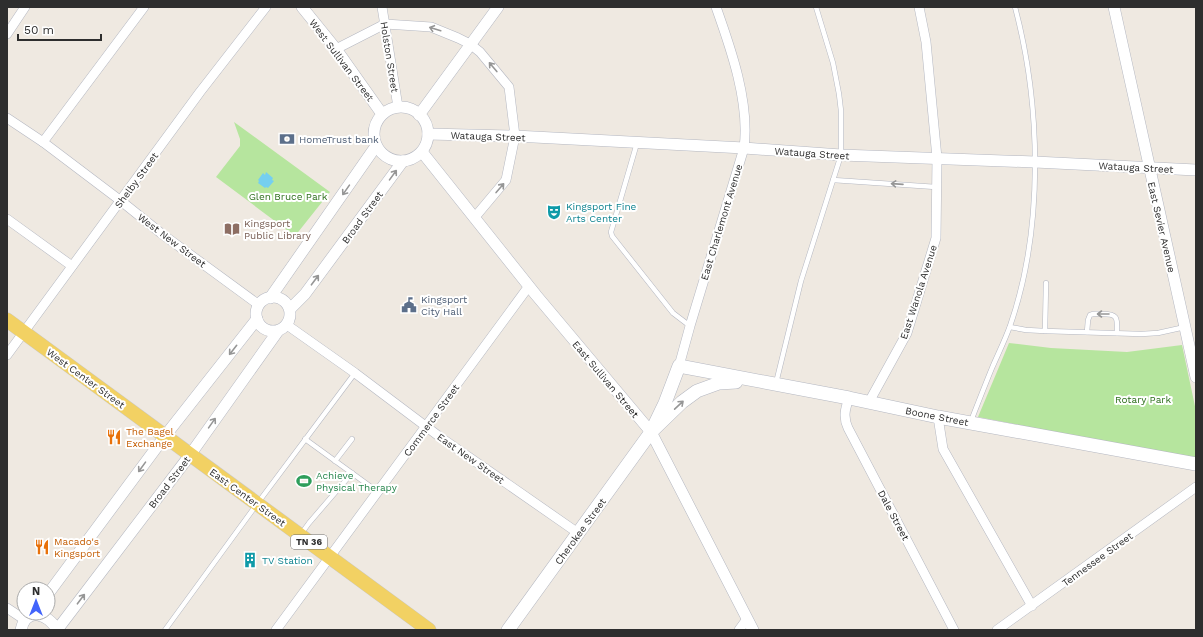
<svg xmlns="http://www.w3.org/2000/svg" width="1203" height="637" viewBox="0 0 1203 637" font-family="'Work Sans',sans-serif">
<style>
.green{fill:#b6e59e}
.water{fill:#75cff0}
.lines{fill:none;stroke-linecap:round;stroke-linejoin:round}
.service-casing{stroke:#b4b7c1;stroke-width:5.5}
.minor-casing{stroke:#b4b7c1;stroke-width:10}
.tertiary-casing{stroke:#b4b7c1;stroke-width:12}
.secondary-casing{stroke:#b4b7c1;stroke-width:14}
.primary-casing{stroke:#c9c9c9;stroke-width:15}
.service{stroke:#fff;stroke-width:4.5}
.minor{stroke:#fff;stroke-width:9}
.tertiary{stroke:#fff;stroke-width:11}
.secondary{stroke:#fff;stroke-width:13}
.primary{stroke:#f2d163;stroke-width:14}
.oneway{stroke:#969696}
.labels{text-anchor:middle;stroke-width:4;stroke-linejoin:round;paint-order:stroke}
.shield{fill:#fff;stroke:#6d6d6d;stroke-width:1}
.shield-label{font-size:9px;font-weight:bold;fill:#2e2e2e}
.street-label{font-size:10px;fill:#2e2e2e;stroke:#fff}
.service-label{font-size:10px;fill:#4e5e75;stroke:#fff;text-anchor:start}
.park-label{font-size:10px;fill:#2c6e1b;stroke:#fff}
.culture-label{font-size:10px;fill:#0d838f;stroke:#fff;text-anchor:start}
.education-label{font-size:10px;fill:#785e54;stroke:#fff;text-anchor:start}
.food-label{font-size:10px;fill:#c56008;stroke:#fff;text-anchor:start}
.leisure-label{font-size:10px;fill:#27864d;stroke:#fff;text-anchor:start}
</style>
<rect width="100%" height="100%" fill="#efe9e1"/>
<g class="green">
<polygon points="234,122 330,192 295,236 216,177 240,146 240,139"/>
<polygon points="1009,343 1051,348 1127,352 1182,345 1196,411 1196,457 1194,459 978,417"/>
</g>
<polygon class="water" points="266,172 273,178 272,180 274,181 268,188 266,187 265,188 258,183 259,181 258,180 263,173 265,175"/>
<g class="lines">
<g class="service-casing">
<g id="service">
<polyline points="637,143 611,232 612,236 673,313 690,326"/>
<polyline points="833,180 936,187"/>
<polyline points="1010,327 1026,330 1045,331 1141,334 1158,333 1185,327"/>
<polyline points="1045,331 1046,283"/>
<path d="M1087,332L1088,320L1090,315C1094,313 1098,314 1103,314C1119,314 1117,319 1117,333"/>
<polyline points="776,383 801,281 841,155 841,111 839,94 833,63 816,7"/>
<path d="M971,421C978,403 985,385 992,368C998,354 1005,340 1010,326C1044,229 1041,105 1015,7"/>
<polyline points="305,439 378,492"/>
<polyline points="335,461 352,439"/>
<polyline points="301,534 309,523 352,473"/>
<polyline points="165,630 257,504 355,373"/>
</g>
</g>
<g class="minor-casing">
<g id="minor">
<polyline points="382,7 398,107"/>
<polyline points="7,34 25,7"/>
<polyline points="336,49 385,24 431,27 458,38 470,44 480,52 509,87 515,136 506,180 475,217"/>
<polyline points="7,118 43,142 121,201 162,234 259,305"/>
<polyline points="43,142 144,7"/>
<polyline points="7,219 72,266"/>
<polyline points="287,325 355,373 440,437 578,533"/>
<polyline points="7,355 200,92 266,7"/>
<path d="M679,366L690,326L744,148C750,103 731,49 716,7"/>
<path d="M849,398C845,409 843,417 848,428L954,630"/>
<polyline points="869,402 907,333 936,238 937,158 926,42 919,7"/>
<polyline points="938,417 943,449 1032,606"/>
<polyline points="7,608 25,620"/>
<polyline points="276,630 529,286"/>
<polyline points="739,630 747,619"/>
<polyline points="997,630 1196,487"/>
</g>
</g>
<g class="tertiary-casing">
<g id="tertiary">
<polyline points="302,7 336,49 382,114"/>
<polyline points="1114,7 1196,377"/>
<circle cx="401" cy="134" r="27"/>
<polyline points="419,115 498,7"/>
<polyline points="428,134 515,136 744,148 841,155 1035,162 1196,170"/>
<polyline points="422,152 536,295 651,432 753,630"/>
<circle cx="273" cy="314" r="17"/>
<polyline points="270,298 376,146"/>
<polyline points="290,309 305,294 403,161"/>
<polyline points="48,594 165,436 257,319"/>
<path d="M21,630C26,606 49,614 57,630"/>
<polyline points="57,630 190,455 278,331"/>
</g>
</g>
<g class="secondary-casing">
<g id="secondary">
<polyline points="651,432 665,403 679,366 849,398 938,417 1196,464"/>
<polyline points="508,630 651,432 682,402 697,391 719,383 736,382"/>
</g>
</g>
<g class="primary-casing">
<polyline id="primary" points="7,320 429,630"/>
</g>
<use href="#service" class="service"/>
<use href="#minor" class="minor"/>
<use href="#tertiary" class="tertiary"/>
<use href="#secondary" class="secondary"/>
<use href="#primary" class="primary"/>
</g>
<defs><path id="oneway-shaft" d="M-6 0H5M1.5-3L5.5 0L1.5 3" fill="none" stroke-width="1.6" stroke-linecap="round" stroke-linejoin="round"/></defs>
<g class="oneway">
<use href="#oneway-shaft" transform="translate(435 29) rotate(-163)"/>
<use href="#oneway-shaft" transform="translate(493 67) rotate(-130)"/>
<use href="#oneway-shaft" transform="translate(393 175) rotate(-54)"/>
<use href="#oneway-shaft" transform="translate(897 184) rotate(-176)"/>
<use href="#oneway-shaft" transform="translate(500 188) rotate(-49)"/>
<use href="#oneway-shaft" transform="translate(346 190) rotate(125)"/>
<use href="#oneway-shaft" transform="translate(315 280) rotate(-53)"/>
<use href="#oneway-shaft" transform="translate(1103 314) rotate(180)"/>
<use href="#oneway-shaft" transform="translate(233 350) rotate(128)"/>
<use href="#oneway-shaft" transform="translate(679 405) rotate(-43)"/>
<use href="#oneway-shaft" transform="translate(212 423) rotate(-55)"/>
<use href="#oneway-shaft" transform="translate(142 467) rotate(126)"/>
<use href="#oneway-shaft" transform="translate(81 599) rotate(-53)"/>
</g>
<defs>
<g id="bank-bare" transform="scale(1.2)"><path d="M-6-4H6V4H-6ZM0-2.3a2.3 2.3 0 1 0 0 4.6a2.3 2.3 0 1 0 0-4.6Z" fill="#5c6f8a" stroke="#fff" stroke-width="2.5" paint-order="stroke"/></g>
<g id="theatre-bare" transform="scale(1.2)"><path d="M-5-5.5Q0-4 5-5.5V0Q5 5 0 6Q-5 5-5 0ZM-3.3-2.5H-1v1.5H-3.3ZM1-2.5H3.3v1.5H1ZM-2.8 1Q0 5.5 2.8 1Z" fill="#0f9aa8" stroke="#fff" stroke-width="2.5" paint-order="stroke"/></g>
<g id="library-bare" transform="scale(1.2)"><path d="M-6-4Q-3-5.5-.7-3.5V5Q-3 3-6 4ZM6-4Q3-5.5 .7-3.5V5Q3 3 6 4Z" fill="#8d6e63" stroke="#fff" stroke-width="2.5" paint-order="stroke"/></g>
<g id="civic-bare" transform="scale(1.2)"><path d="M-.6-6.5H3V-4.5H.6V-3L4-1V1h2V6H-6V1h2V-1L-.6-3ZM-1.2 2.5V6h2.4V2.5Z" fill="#5c6f8a" stroke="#fff" stroke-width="2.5" paint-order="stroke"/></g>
<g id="restaurant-bare" transform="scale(1.2)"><path d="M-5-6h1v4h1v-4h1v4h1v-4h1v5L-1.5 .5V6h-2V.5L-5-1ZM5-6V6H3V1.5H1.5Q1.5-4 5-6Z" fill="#e8710a" stroke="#fff" stroke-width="2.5" paint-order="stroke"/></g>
<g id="stadium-bare" transform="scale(1.2)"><path d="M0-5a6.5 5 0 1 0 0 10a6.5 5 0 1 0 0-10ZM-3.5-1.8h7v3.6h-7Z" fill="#2e9e5b" stroke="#fff" stroke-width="2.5" paint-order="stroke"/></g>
<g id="building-bare" transform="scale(1.2)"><path d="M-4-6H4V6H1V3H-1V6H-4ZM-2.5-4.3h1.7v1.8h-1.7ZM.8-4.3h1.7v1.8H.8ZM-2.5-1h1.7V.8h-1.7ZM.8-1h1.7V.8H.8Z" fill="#0f9aa8" stroke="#fff" stroke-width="2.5" paint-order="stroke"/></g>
</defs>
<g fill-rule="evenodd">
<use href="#bank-bare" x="287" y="139"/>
<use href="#theatre-bare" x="554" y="212"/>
<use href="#library-bare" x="232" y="229"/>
<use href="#civic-bare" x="409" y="305"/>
<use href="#restaurant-bare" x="114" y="437"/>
<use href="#stadium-bare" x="304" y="481"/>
<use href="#restaurant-bare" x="42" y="547"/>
<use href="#building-bare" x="250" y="560"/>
</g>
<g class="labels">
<rect class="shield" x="291" y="535" width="36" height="14" rx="3"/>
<g class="shield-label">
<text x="309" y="545">TN 36</text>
</g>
<g class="street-label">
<text transform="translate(390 57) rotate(81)" y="4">Holston Street</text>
<text transform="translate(342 60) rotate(53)" y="4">West Sullivan Street</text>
<text transform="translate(488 136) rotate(2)" y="4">Watauga Street</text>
<text transform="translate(812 153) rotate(4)" y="4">Watauga Street</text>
<text transform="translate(1136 167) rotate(3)" y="4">Watauga Street</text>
<text transform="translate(136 180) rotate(-54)" y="4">Shelby Street</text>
<text transform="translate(362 217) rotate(-54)" y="4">Broad Street</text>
<text transform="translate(721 222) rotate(-73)" y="4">East Charlemont Avenue</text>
<text transform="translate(1162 227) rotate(77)" y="4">East Sevier Avenue</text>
<text transform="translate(172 240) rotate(37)" y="4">West New Street</text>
<text transform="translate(918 292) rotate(-72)" y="4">East Wanola Avenue</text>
<text transform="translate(86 378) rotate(36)" y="4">West Center Street</text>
<text transform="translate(606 379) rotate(50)" y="4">East Sullivan Street</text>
<text transform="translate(937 416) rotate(11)" y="4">Boone Street</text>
<text transform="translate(431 420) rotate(-54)" y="4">Commerce Street</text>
<text transform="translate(471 458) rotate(35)" y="4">East New Street</text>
<text transform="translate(169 482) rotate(-53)" y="4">Broad Street</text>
<text transform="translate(248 497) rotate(36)" y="4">East Center Street</text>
<text transform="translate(894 515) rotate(62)" y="4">Dale Street</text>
<text transform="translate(580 531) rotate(-54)" y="4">Cherokee Street</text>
<text transform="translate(1097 559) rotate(-36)" y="4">Tennessee Street</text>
</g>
<g class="service-label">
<text x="299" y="143">HomeTrust bank</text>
<text x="421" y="303">Kingsport<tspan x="421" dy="12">City Hall</tspan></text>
</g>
<g class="park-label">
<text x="288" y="200">Glen Bruce Park</text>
<text x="1143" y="403">Rotary Park</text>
</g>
<g class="culture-label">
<text x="566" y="210">Kingsport Fine<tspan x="566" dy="12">Arts Center</tspan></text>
<text x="262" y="564">TV Station</text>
</g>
<g class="education-label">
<text x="244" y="227">Kingsport<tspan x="244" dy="12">Public Library</tspan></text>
</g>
<g class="food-label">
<text x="126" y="435">The Bagel<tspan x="126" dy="12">Exchange</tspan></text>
<text x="54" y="545">Macado's<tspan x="54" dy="12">Kingsport</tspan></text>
</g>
<g class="leisure-label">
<text x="316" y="479">Achieve<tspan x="316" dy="12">Physical Therapy</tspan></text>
</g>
</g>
<rect width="1203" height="637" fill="none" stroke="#2e2e2e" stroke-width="16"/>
<g transform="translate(36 601)"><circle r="19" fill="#ffffff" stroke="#ababab"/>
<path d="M0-3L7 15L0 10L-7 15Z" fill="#4264fb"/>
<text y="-6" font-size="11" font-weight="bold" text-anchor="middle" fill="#2e2e2e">N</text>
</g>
<path d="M18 34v6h83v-6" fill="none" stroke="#2e2e2e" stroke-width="2"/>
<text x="24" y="34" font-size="12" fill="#2e2e2e" stroke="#ffffff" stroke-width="3" paint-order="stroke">50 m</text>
</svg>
